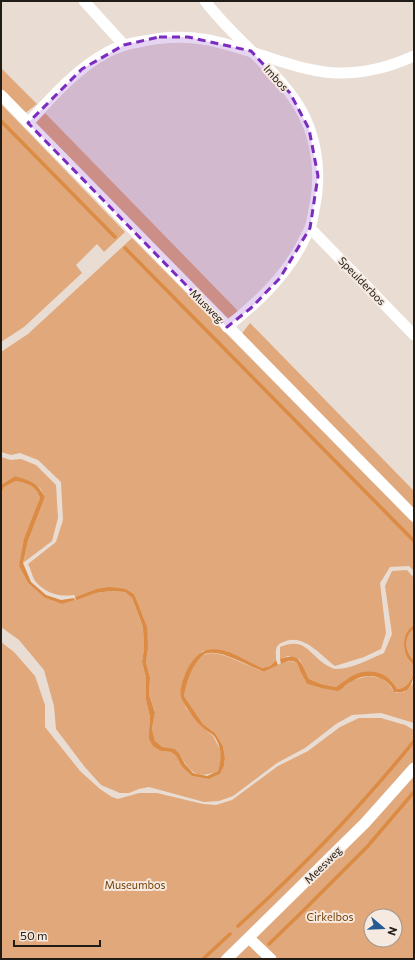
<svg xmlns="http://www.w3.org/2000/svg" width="415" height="960" viewBox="0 0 415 960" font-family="Commissioner,sans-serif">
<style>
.green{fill:#e0a87b;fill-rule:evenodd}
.water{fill:#db8b43}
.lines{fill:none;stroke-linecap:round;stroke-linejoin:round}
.stream{stroke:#db8b43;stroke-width:3.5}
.street{stroke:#fff;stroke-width:11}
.marked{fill:#7b2cbf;fill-opacity:0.2;stroke:#7b2cbf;stroke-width:3;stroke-dasharray:8 5;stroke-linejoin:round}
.labels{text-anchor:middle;stroke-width:4;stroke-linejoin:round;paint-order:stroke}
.street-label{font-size:11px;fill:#201c18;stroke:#f6e9df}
.park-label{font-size:11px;fill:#723f05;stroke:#f6e9df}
</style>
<rect width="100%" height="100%" fill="#e9dcd2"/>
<g class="green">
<polygon points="1,68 37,104 24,114 1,90"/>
<polygon points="1,104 125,232 104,252 97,244 76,265 82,273 24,327 1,342"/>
<polygon points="45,113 239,312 225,320 35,124"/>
<path d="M132,238L414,524V571L409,566L390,567L380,583L386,633L381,649L364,657L335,666C322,656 304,634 286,641C274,645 276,649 276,660L270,666L262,668L225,651H203L192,662L184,678L181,695L186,708L201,726L213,736L220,749L222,761L218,771C196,780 190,772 179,753L162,748L155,741L152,729L155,711L149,695L150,678L146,662L148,649L134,594L126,589H96L75,597L74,595C59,597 47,594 36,582C32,577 31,569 28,564L56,542L63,520L61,482L38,460L20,453L11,455L1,452V352L28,334Z"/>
<polygon points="250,323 414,491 414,511 240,336"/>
<polygon points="1,457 11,460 21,459 36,465 56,485 58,518 52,541 23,563 28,541 45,497 40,488 15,476 1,485"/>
<path d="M16,481C28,484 35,485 40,498L19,566L28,583L45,598L62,604L96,593L111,591L125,592L132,598L143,628L144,649L142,662L146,678V700L150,717L149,731V739L161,751L171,752L176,756L182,767L192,776L209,779L220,774L224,766L225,758L223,746L215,733L203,724L184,696C197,630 221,656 264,672C274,668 286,657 297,663L300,671L307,684L321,688L344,687L353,680L368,676L381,678L388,683L394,692L397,693L404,692L410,687L414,682V723L381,713L352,715L336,724L305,748L277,763L233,796L219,801L204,802L149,787L139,789L129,793H120L101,785L84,766L56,729L54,706L44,670L19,640L1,627V494L4,487Z"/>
<path d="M407,570L414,578V625C402,632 402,648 408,659C410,661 413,663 413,666C415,677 407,689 397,689L391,680L367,672L336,687L321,684L309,679L300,660L288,656L280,659V647C306,636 309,655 328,666C331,667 333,669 336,669C353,669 369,659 384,653L392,634L385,586L392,571Z"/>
<path d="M414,629V660C405,652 403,637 414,629Z"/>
<polygon points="1,642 14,652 35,676 45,705 45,727 80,771 100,789 112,797 118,799 139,793 157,793 203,804 216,805 232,800 278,766 308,751 340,727 359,718 381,718 405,725 414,730 414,762 377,804 323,859 219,959 1,959"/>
<path d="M414,774V959H230ZM371,916H395V940H371Z"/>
</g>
<g class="water">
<path d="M15,476C30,481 37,482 45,497L28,541L23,563L31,582L46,595L61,600L74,598L75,600L62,604L45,598L28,583L19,566L24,539L40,498C35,485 28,484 16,481L4,487L1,494V485Z"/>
<path d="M110,587L126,589L134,594L147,627L148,649L146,662L150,678L149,695L155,712L152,729L155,741L162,747L174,749L179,753L185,764L193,773L207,776L218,771C222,759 222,747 214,736C211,733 205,730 202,727C195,721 184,705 181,697C179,689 184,677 187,670C206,632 234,655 262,668L270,666L276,660L278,665L264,672C251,667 222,650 209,653C205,653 202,656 199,659C190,670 187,682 184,696L203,724L215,733L223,746L225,758L224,766L220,774L209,779L192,776L182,767L176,756L171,752L161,751L153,746L149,739V731L150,717L146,700V678L142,662L144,649L143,627L132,598L125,592L111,591L96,593L76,600L75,597L96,589Z"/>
<path d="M414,625V629C403,637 405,652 414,660C414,674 415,696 394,692C388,676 368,672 354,680C348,683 343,688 338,691L321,688L307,684L300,671L297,663C291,659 287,661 281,664L280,659C300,652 301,663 309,679L321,684L336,687C342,683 348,678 354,675C371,667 389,673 397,689C407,689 415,677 413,667C413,663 410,661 408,659C402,648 402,632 414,625Z"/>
</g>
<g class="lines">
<g class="stream">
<polyline points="1,121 115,237"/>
<polyline points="125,248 414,541"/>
<path d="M238,926C302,868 360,808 414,741"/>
<polyline points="269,944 304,910 367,847 414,792"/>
<polyline points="203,959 230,934"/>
</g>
<g class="street">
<polyline points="84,1 124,45"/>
<path d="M205,1C230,34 264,59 289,92C316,126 323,169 314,210C313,216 312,222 310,228C308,233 304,239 302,244C284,278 257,303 227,327"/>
<polyline points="1,95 414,516"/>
<path d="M28,123C52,97 75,70 106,53C118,46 131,43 144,41C192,30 228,44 273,59C293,65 314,72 335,73C362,74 390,67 414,56"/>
<polyline points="310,228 414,335"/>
<polyline points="249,938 271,959"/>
<polyline points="227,959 365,823 414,768"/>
</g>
</g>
<path class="marked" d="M159,37H188L251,51L290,93L309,129L318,176L310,228L280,278L251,308L227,327L28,123L82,69L124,45Z"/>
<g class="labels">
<g class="street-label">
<text transform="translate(276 78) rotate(48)" y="4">Imbos</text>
<text transform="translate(362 281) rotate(46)" y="4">Speulderbos</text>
<text transform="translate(207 306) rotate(45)" y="4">Musweg</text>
<text transform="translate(323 865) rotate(-45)" y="4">Meesweg</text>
</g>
<g class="park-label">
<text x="135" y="889">Museumbos</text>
<text x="330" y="921">Cirkelbos</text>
</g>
</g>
<rect width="415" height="960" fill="none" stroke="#201c18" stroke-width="4"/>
<g transform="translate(383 928) rotate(109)"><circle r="19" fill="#f6e9df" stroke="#a0978f"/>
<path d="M0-3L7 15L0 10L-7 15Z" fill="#235b92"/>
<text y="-6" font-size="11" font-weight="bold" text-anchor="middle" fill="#201c18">N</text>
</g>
<path d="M14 940v6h86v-6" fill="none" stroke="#201c18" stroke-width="2"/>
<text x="20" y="940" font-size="12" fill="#201c18" stroke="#f6e9df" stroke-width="3" paint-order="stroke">50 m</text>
</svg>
